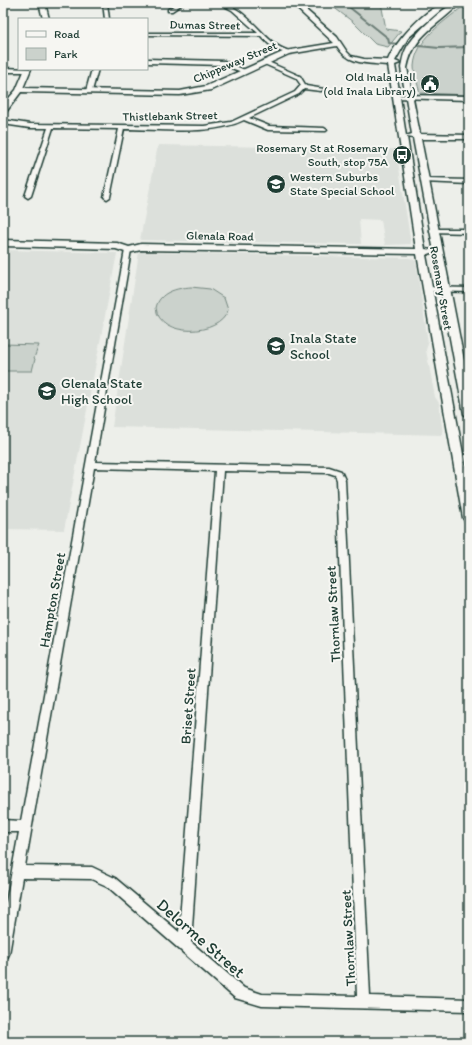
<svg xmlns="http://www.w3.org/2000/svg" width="472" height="1045" viewBox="0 0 472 1045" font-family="Itim,sans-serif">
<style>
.built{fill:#dce0db}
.green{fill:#cbd2cc;stroke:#758880}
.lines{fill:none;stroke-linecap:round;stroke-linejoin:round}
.stream{stroke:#6c7e77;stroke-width:2}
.street-casing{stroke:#1f3d34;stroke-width:3}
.secondary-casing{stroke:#1f3d34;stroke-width:3}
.street{fill:#f6f6f2;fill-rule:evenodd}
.secondary{fill:#f6f6f2;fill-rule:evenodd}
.labels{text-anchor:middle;stroke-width:4;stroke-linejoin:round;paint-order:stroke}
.far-street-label{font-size:12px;fill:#1f3d34;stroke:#f6f6f2}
.far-poi-label{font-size:12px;fill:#1f3d34;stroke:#f6f6f2;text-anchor:end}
.poi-label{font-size:14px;fill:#1f3d34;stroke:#f6f6f2;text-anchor:start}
.street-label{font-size:14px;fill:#1f3d34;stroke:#f6f6f2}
.near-street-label{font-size:17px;fill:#1f3d34;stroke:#f6f6f2}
</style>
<rect width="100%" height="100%" fill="#edefea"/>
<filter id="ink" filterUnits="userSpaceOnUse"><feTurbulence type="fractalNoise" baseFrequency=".025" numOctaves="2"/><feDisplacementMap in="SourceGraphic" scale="8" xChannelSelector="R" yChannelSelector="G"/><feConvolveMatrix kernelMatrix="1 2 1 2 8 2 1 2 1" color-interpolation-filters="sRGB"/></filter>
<g filter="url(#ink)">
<g class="built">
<polygon points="158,145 396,149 411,244 385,245 381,220 359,219 361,244 140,240"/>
<polygon points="3,250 117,253 64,530 3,529"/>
<polygon points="139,252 410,258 416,261 428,343 426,350 435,397 439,403 443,435 112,427"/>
</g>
<g class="green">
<polygon points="328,3 381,3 386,29 401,31 388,47 375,44 353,22"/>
<path d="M462,7L469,9V95L420,93C418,85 414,74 414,66C416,39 443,23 462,7Z"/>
<path d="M191,287L210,289L224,298L228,310C220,337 159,338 156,308C159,292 177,288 191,287Z"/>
<polygon points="3,344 39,345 34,358 35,359 32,371 3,371"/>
</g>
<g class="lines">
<polyline class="stream" points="344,3 388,38 389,43 439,48 469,47"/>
<g class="street-casing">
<g id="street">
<polygon points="103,3 107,3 109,19 105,19"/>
<polygon points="179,3 184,3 172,11 168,11 168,9"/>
<path d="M218,3C240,3 258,31 275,44C279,47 284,49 289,51V53C278,53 268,44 261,36L147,35V33H258L232,10Z"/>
<polygon points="456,3 469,5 469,7 456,4"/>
<polygon points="147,59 224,61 247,71 242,72 223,65 147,63"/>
<path d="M262,61H266L300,76L306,86L324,89L321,91L304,89L299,94L249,118L269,126L324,128L327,130L326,131L268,130L244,120C212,136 160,129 124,129L110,197L107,199L104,197L119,129L53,128L31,196L28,198L25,196L48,128H30L3,124V120L30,124L204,126L231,122L295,92L301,85L296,78L262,63Z"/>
<polygon points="3,68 29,69 30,70 27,72 3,72"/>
<polygon points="92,69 98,69 92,91 89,93 86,91"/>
<polygon points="397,95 469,96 469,100 395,98 394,97"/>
<polygon points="425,179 469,180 469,184 423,182 423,180"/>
<polygon points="433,229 469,229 469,233 431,232 430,231"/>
<path d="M128,248L131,250L95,462L329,467L341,471L345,480L370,996L469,999V1011L262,1006L235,998L107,886L91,879L22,878L9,954L7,958L3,960V919L19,832H3V820L21,821L125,250ZM94,468L215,471L179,932L115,878L92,867L25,866ZM223,471L329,473L335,475L337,480L357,996L262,994L244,988L191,942Z"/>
<polygon points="426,287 469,288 469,292 428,291 426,291"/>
</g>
</g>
<g class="secondary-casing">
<g id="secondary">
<polygon points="39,3 45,3 49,19 43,19"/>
<path d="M291,3H298L337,37L347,52L351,56L364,59L388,60C395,42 429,3 449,3L408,38L395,61L400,63L395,65L406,136L412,134L401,68C402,61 403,54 407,47C415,34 445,3 460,3C439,26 414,33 407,68L420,134L469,135V139H421L469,386V418L464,414L413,138L407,137L425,249L432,250L434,252L426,255L469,486V523L465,521L463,518L417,254L141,250L128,253L116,249L3,246V240L117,243L129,247L141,244L416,249L388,65C368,63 348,65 337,46L289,54L211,90L180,95L21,92L6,112H3V105L16,90L25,69H31L23,88L180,91L206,86L285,51L334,43Z"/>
</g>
</g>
<use href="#street" class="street"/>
<use href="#secondary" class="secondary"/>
</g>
</g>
<defs>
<g id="civic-disc" transform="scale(1)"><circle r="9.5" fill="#1f3d34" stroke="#f6f6f2"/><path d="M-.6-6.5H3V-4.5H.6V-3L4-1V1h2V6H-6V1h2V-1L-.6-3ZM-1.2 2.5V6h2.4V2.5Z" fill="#fff"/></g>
<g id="bus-disc" transform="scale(1)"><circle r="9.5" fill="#1f3d34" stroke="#f6f6f2"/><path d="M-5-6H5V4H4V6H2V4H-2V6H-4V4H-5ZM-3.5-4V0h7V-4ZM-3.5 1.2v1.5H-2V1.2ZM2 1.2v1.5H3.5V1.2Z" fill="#fff"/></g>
<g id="school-disc" transform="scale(1)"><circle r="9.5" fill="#1f3d34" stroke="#f6f6f2"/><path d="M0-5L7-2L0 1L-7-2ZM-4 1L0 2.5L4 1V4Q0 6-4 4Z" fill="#fff"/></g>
</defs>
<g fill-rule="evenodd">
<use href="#civic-disc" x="430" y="84"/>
<use href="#bus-disc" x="402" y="155"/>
<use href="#school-disc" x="276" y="184"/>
<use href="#school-disc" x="276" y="346"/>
<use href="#school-disc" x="47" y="391"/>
</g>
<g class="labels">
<g class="far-street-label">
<text transform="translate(205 25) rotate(1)" y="4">Dumas Street</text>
<text transform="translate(235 62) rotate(-23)" y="4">Chippeway Street</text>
<text transform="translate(170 116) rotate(-1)" y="4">Thistlebank Street</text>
<text transform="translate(220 236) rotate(1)" y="4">Glenala Road</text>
<text transform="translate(441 288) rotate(80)" y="4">Rosemary Street</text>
</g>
<g class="far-poi-label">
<text x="416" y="81">Old Inala Hall<tspan x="416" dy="14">(old Inala Library)</tspan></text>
<text x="388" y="152">Rosemary St at Rosemary<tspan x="388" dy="14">South, stop 75A</tspan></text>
<text x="290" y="181" text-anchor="start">Western Suburbs<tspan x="290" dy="14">State Special School</tspan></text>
</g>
<g class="poi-label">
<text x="290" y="343">Inala State<tspan x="290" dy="16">School</tspan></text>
<text x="61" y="388">Glenala State<tspan x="61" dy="16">High School</tspan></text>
</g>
<g class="street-label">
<text transform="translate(52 600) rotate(-80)" y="5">Hampton Street</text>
<text transform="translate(333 614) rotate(-93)" y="5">Thornlaw Street</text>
<text transform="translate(188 706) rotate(-86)" y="5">Briset Street</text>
<text transform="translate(348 938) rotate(-93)" y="5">Thornlaw Street</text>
</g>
<g class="near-street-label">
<text transform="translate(201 938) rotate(41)" y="6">Delorme Street</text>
</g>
</g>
<rect width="472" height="1045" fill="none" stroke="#f6f6f2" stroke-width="16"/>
<rect x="8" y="8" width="456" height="1029" fill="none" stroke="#1f3d34" stroke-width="1.5" filter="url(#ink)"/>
<rect x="18" y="18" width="130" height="52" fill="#f6f6f2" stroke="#a0aca6"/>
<rect x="26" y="31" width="20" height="6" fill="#f6f6f2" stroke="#a0aca6"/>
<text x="54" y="38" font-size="12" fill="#1f3d34">Road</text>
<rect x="26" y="48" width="20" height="12" fill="#cbd2cc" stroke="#a0aca6"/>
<text x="54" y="58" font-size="12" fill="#1f3d34">Park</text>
</svg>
